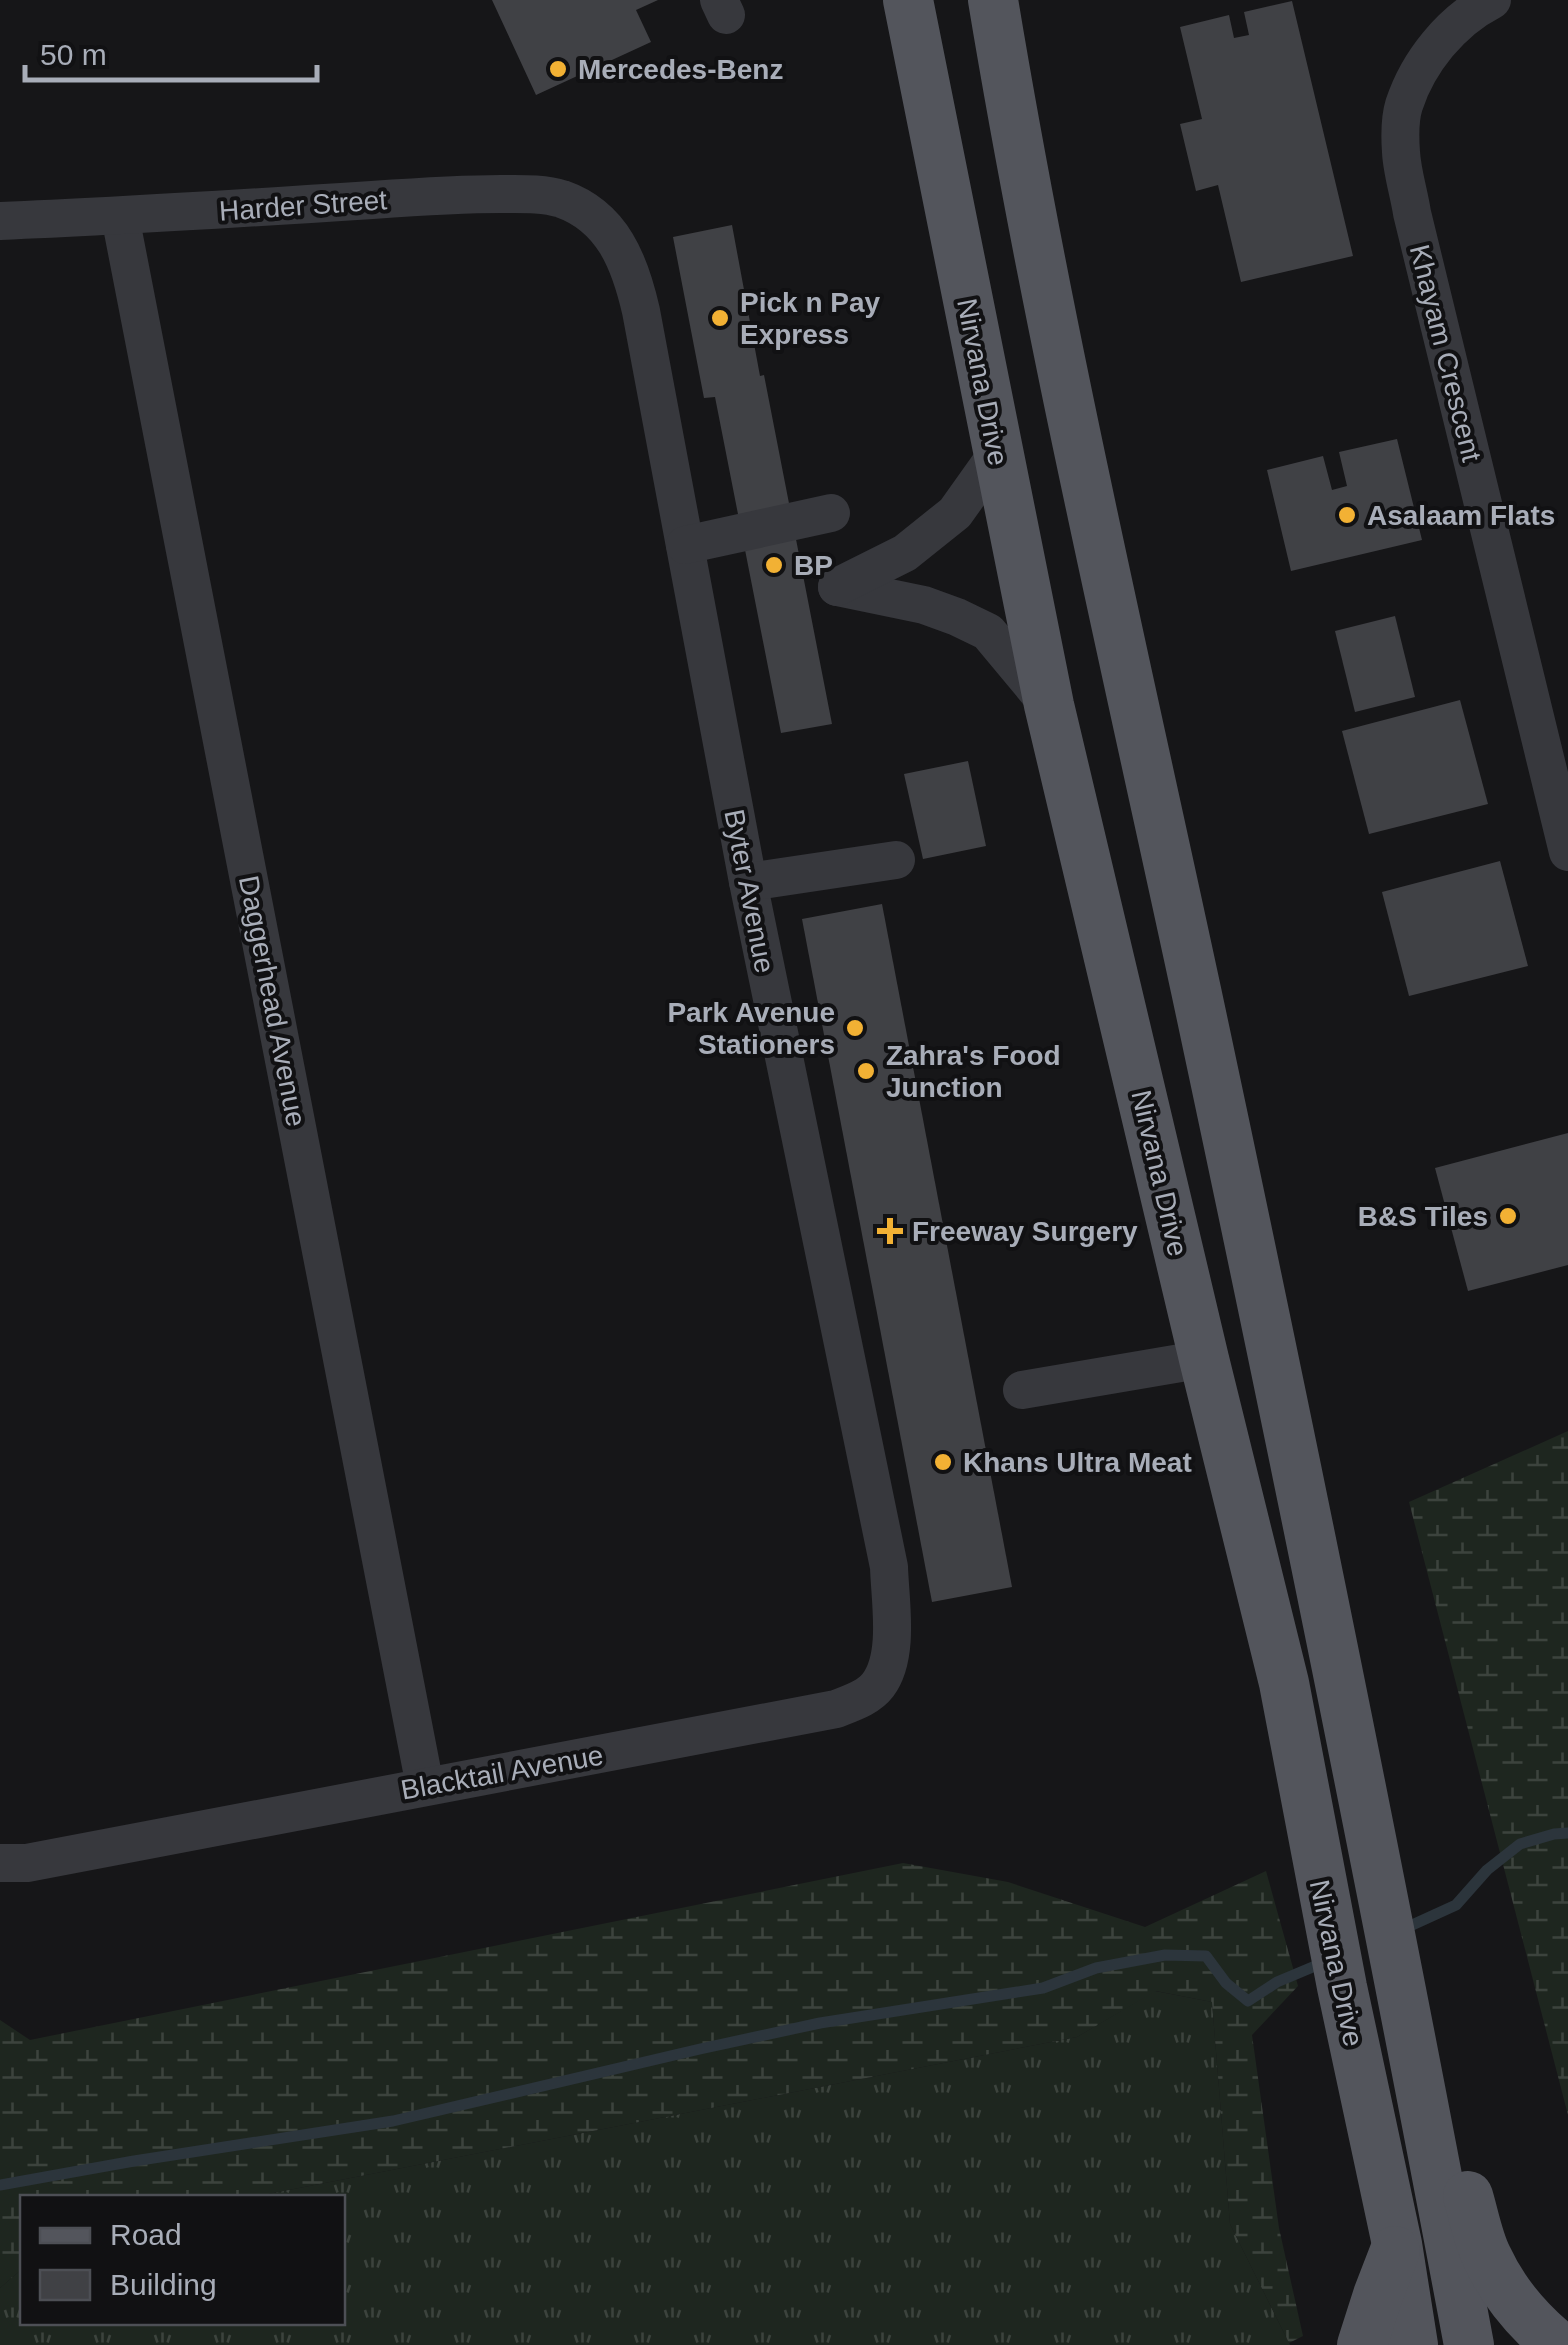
<svg xmlns="http://www.w3.org/2000/svg" width="1568" height="2345" viewBox="0 0 1568 2345" font-family="Helvetica,sans-serif">
<style>
.grass{fill:url(#grass-tufts)}
.wetland{fill:url(#wetland-marsh)}
.lines{fill:none;stroke-linecap:round;stroke-linejoin:round}
.stream{stroke:#2c353c;stroke-width:11}
.building{fill:#404145}
.minor{stroke:#37383d;stroke-width:38}
.major{stroke:#53555c;stroke-width:50}
.poi-dot{fill:#f2b134;stroke:#111113;stroke-width:4}
.labels{text-anchor:middle;stroke-width:8;stroke-linejoin:round;paint-order:stroke}
.poi-label{font-size:28px;font-weight:bold;fill:#a8adb8;stroke:#111113;text-anchor:start}
.street-label{font-size:28px;fill:#a8adb8;stroke:#111113}
</style>
<defs>
<pattern id="grass-tufts" width="24" height="20" patternUnits="userSpaceOnUse" patternTransform="scale(2.5)"><rect width="24" height="20" fill="#1e261f"/><path d="M3 7l-1-3M5 7V3M7 7l1-3M15 17l-1-3M17 17v-4M19 17l1-3" fill="none" stroke="#3c433d"/></pattern>
<pattern id="wetland-marsh" width="20" height="14" patternUnits="userSpaceOnUse" patternTransform="scale(2.5)"><rect width="20" height="14" fill="#1e261f"/><path d="M1 5h8M5 5V1M11 12h8M15 12V8" fill="none" stroke="#3c433d"/></pattern>
</defs>
<rect width="100%" height="100%" fill="#161618"/>
<polygon class="grass" points="1155,1991 1212,2002 1230,2224 1290,2345 0,2345 0,2288 22,2269 22,2322 342,2322 342,2198 253,2197 1077,2037"/>
<g class="wetland">
<polygon points="1568,1431 1568,2115 1409,1502"/>
<polygon points="903,1863 1008,1882 1145,1927 1266,1871 1298,1986 1252,2035 1279,2228 1303,2336 1289,2343 1230,2224 1212,2002 1156,1991 1077,2037 253,2197 22,2198 22,2269 0,2288 0,2020 30,2040"/>
</g>
<g class="lines">
<g class="stream">
<polyline points="1399,1931 1456,1905 1487,1870 1520,1844 1554,1834 1568,1833"/>
<polyline points="0,2185 134,2161 393,2121 700,2049 820,2023 1043,1988 1096,1968 1165,1955 1206,1956 1226,1983 1248,2001 1277,1982 1327,1961"/>
</g>
</g>
<g class="building">
<polygon points="492,0 658,0 636,10 651,42 536,95"/>
<polygon points="1292,1 1353,256 1241,282 1218,185 1196,191 1180,124 1202,119 1180,27 1229,15 1234,38 1249,35 1244,12"/>
<polygon points="732,225 760,376 764,375 832,724 781,733 715,397 704,398 673,237"/>
<polygon points="1397,439 1422,540 1291,571 1267,470 1323,456 1332,490 1347,486 1339,452"/>
<polygon points="1395,616 1415,697 1355,712 1335,631"/>
<polygon points="1460,700 1488,804 1369,834 1342,731"/>
<polygon points="968,761 986,846 923,859 904,774"/>
<polygon points="1500,861 1528,966 1409,996 1382,892"/>
<polygon points="882,904 1012,1587 932,1602 802,919"/>
<polygon points="1568,1133 1568,1265 1468,1291 1435,1168"/>
</g>
<g class="lines">
<g class="minor">
<polyline points="719,0 726,15"/>
<path d="M1492,0C1451,21 1418,62 1404,105C1400,118 1400,138 1401,152C1402,172 1409,193 1412,213L1568,852"/>
<polyline points="120,216 425,1786"/>
<path d="M0,221C124,216 248,208 372,200C415,197 458,194 501,194C521,194 543,193 562,199C613,217 630,263 641,311L748,882L889,1567C890,1601 900,1656 878,1685C868,1698 851,1703 836,1709L27,1863H0"/>
<polyline points="685,545 831,513"/>
<polyline points="837,587 924,605 957,617 988,632 1047,703"/>
<polyline points="837,587 905,553 955,513 997,454"/>
<polyline points="748,882 896,860"/>
<polyline points="1022,1390 1204,1359"/>
</g>
<g class="major">
<polyline points="908,0 1049,705 1204,1359 1284,1683 1342,1987 1397,2244 1413,2345"/>
<path d="M993,0C1048,332 1125,660 1196,990C1292,1440 1384,1892 1469,2345"/>
<path d="M1468,2196C1474,2216 1478,2239 1487,2257C1503,2292 1528,2321 1557,2345"/>
<polyline points="1362,2345 1378,2295 1395,2251"/>
</g>
</g>
<g class="poi-dot">
<circle cx="558" cy="69" r="10"/>
<circle cx="720" cy="318" r="10"/>
<circle cx="1347" cy="515" r="10"/>
<circle cx="774" cy="565" r="10"/>
<circle cx="855" cy="1028" r="10"/>
<circle cx="866" cy="1071" r="10"/>
<circle cx="1508" cy="1216" r="10"/>
<path d="M885 1216h10v10h10v10h-10v10h-10v-10h-10v-10h10z"/>
<circle cx="943" cy="1462" r="10"/>
</g>
<g class="labels">
<g class="poi-label">
<text x="578" y="79">Mercedes-Benz</text>
<text x="740" y="312">Pick n Pay<tspan x="740" dy="32">Express</tspan></text>
<text x="1367" y="525">Asalaam Flats</text>
<text x="794" y="575">BP</text>
<text x="835" y="1022" text-anchor="end">Park Avenue<tspan x="835" dy="32">Stationers</tspan></text>
<text x="886" y="1065">Zahra's Food<tspan x="886" dy="32">Junction</tspan></text>
<text x="1488" y="1226" text-anchor="end">B&amp;S Tiles</text>
<text x="912" y="1241">Freeway Surgery</text>
<text x="963" y="1472">Khans Ultra Meat</text>
</g>
<g class="street-label">
<text transform="translate(303 205) rotate(-4)" y="10">Harder Street</text>
<text transform="translate(1446 353) rotate(76)" y="10">Khayam Crescent</text>
<text transform="translate(983 382) rotate(79)" y="10">Nirvana Drive</text>
<text transform="translate(750 891) rotate(79)" y="10">Byter Avenue</text>
<text transform="translate(273 1001) rotate(79)" y="10">Daggerhead Avenue</text>
<text transform="translate(1160 1173) rotate(77)" y="10">Nirvana Drive</text>
<text transform="translate(502 1772) rotate(-10)" y="10">Blacktail Avenue</text>
<text transform="translate(1337 1963) rotate(78)" y="10">Nirvana Drive</text>
</g>
</g>
<rect x="20" y="2195" width="325" height="130" fill="#111113" stroke="#4d4f55" stroke-width="2.5"/>
<rect x="40" y="2228" width="50" height="15" fill="#53555c" stroke="#4d4f55" stroke-width="2.5"/>
<text x="110" y="2245" font-size="30" fill="#a8adb8">Road</text>
<rect x="40" y="2270" width="50" height="30" fill="#404145" stroke="#4d4f55" stroke-width="2.5"/>
<text x="110" y="2295" font-size="30" fill="#a8adb8">Building</text>
<path d="M25 65v15h292v-15" fill="none" stroke="#a8adb8" stroke-width="5"/>
<text x="40" y="65" font-size="30" fill="#a8adb8" stroke="#111113" stroke-width="8" paint-order="stroke">50 m</text>
</svg>
